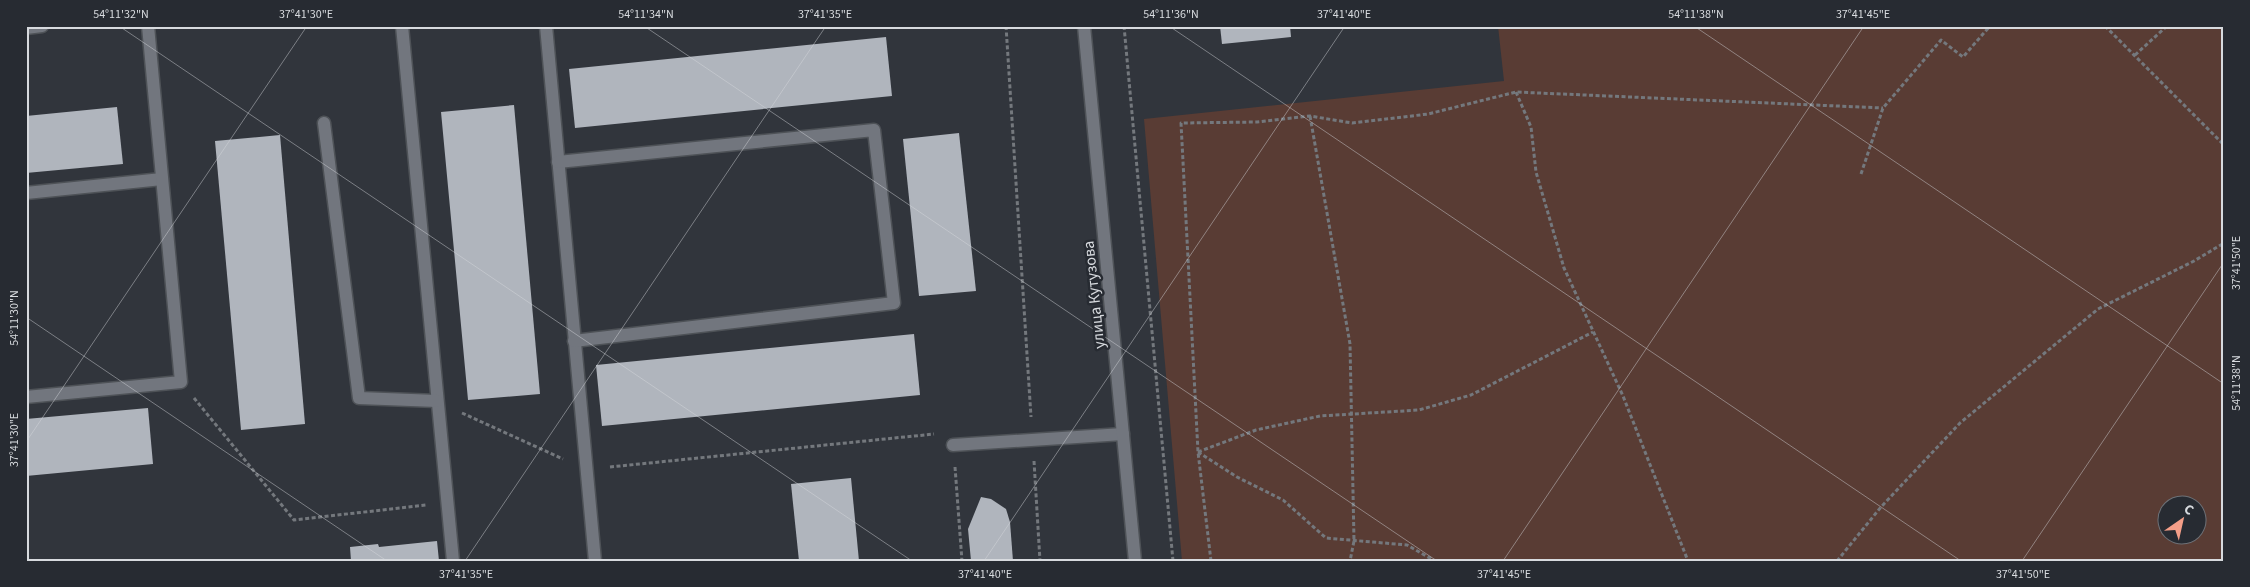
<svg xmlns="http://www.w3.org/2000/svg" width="2250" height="587" viewBox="0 0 2250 587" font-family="'Source Sans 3',sans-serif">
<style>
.green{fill:#593c34;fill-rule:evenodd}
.building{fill:#b0b5bd}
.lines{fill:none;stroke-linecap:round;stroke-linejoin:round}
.service-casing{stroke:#4e5257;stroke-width:15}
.secondary-casing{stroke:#4e5257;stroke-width:15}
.path{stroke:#74787d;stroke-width:3;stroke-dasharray:4 2.5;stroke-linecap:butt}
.service{stroke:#72767e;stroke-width:12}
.secondary{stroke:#72767e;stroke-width:12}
.ticks{fill:none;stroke:#d7dade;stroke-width:1;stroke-opacity:0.45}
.labels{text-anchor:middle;stroke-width:5;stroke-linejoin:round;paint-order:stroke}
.street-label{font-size:16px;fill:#d7dade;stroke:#272b32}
.neatline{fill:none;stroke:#d7dade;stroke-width:2}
.ticks-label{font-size:12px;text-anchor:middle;fill:#d7dade}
</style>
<rect width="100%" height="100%" fill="#31353c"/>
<path class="green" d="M1498,26H2224V561H1182L1144,119L1504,81ZM2198,504V534H2168V504Z"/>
<g class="building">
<polygon points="1220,26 1290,26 1291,37 1222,44"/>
<polygon points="886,37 892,96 575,128 569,69"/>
<polygon points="514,105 540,394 468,400 441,112"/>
<polygon points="117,107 123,164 26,173 26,116"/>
<polygon points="959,133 976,291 919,296 903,139"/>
<polygon points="280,135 305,424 241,430 215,141"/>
<polygon points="914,334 920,395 602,426 596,365"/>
<polygon points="148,408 153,464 26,476 26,419"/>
<polygon points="851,478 859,561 799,561 791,484"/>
<polygon points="981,497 991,499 1006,509 1010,522 1013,561 971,561 968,529"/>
<polygon points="437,541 439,561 351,561 350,547 378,544 379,547"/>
</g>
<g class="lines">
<g class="service-casing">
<g id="service">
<polyline points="402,26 453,561"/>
<polyline points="546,26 595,561"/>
<polyline points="26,28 42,26"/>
<polyline points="324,123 359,398 437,401"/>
<polyline points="558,162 874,130 894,303 574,341"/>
<polyline points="26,193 162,179"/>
<polyline points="26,397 181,382 148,26"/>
<polyline points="953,445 1123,434"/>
</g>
</g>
<g class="secondary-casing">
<polyline id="secondary" points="1084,26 1135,561"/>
</g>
<g class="path">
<polyline points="1006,26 1031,417"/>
<polyline points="1124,26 1173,561"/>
<polyline points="2105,26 2224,145"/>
<polyline points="2135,55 2167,26"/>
<polyline points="1516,92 1531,127 1536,172 1564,268 1623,396 1688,561"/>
<polyline points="1310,116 1350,344 1354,541 1350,561"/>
<polyline points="1861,174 1883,108 1941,40 1963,57 1990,26"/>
<polyline points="194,398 294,520 426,505"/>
<polyline points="462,413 563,459"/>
<polyline points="1198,452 1256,430 1320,416 1419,410 1471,395 1593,332"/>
<polyline points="1198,452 1237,477 1283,500 1326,538 1407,545 1435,561"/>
<polyline points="1034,461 1040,561"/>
<polyline points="610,467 934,434"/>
<polyline points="955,467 962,561"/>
<polyline points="1211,561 1198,452 1181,123 1257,122 1310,116 1352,123 1428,114 1516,92 1883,108"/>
<polyline points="1837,561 1881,507 1960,423 2098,309 2194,261 2224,243"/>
</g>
<use href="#service" class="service"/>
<use href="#secondary" class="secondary"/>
</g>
<path class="ticks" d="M119,26L912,561M644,26L1437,561M1169,26L1961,561M1694,26L2224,384M2218,26L2224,30M26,317L387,561M26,442L307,26M465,561L826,26M984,561L1345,26M1503,561L1864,26M2022,561L2224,262"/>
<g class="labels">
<g class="street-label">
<text transform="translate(1093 295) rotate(-96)" y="6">улица Кутузова</text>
</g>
</g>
<rect width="2250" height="587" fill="none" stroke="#272b32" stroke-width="55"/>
<g transform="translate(2182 520) rotate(34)"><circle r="24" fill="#272b32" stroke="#6d7177"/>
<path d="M0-4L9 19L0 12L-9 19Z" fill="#f49e88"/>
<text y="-8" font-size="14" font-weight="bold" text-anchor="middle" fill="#d7dade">С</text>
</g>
<rect x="28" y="28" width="2194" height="532" class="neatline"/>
<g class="ticks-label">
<text x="121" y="18">54°11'32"N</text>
<text x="306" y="18">37°41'30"E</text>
<text x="646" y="18">54°11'34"N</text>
<text x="825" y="18">37°41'35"E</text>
<text x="1171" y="18">54°11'36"N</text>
<text x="1344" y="18">37°41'40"E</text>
<text x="1696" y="18">54°11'38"N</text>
<text x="1863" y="18">37°41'45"E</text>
<text transform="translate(2236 263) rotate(-90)" y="4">37°41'50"E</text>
<text transform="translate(14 318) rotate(-90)" y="4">54°11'30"N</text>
<text transform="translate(2236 383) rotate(-90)" y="4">54°11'38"N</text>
<text transform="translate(14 440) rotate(-90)" y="4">37°41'30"E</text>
<text x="466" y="578">37°41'35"E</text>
<text x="985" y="578">37°41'40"E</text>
<text x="1504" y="578">37°41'45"E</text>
<text x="2023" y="578">37°41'50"E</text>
</g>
</svg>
